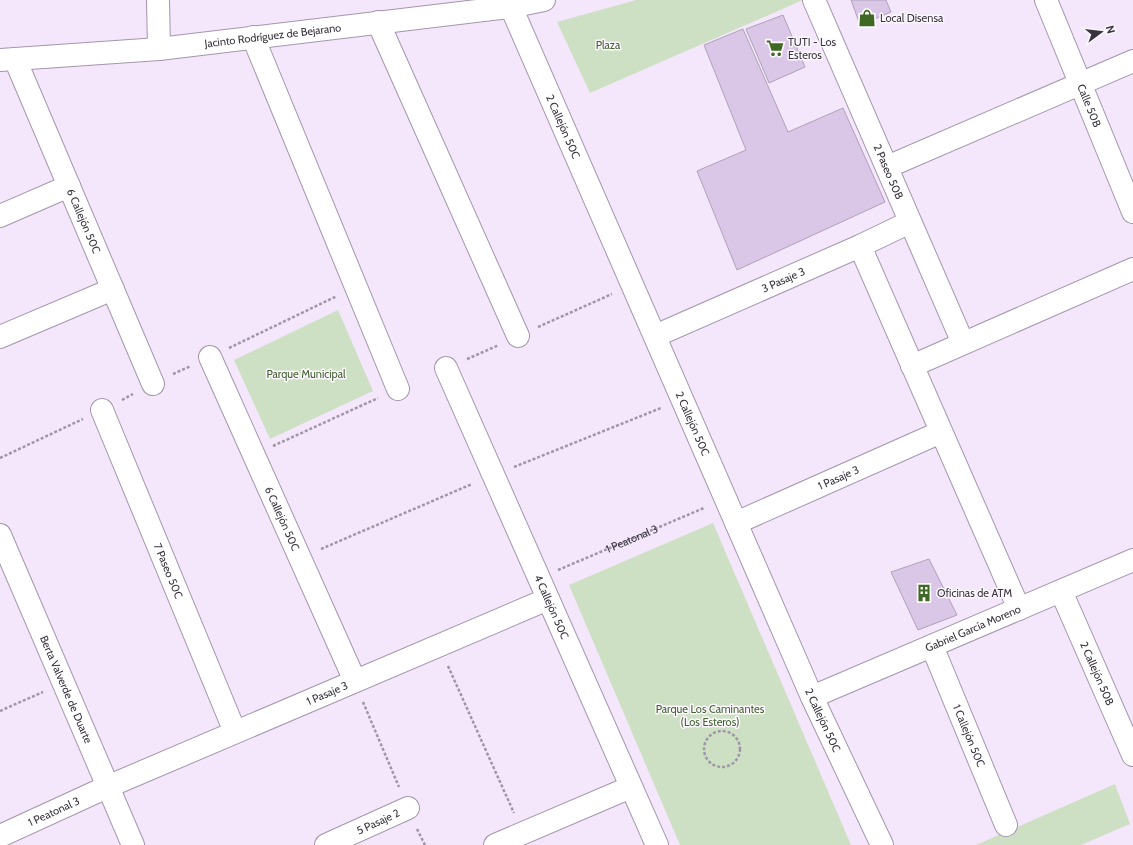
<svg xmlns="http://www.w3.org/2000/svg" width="1133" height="845" viewBox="0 0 1133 845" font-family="Cabin,sans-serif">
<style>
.green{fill:#cee0c4}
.building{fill:#dac6e6;stroke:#b0a1b9}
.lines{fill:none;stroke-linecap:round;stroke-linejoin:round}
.minor-casing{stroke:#a495ad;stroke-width:24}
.path{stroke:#9f96a6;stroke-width:2.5;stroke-dasharray:3 2;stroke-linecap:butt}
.minor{stroke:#fff;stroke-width:22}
.labels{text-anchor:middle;stroke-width:3;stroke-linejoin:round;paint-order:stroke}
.poi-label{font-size:11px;fill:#3a343e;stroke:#fcf8fe;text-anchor:start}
.street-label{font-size:11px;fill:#3a343e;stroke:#fcf8fe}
.park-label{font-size:11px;fill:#446233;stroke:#fcf8fe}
</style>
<rect width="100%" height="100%" fill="#f4e7fc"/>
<g class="green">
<polygon points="636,0 803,0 590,93 557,22"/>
<polygon points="338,310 373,391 270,439 234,360"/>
<polygon points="713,523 851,845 680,845 569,585"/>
<polygon points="1115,784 1130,824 1081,845 976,845"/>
</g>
<g class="building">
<polygon points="851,0 886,0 891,12 860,25"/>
<polygon points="783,15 805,67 769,83 746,29"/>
<polygon points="743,29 788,132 843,108 885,202 737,270 697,171 746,150 704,45"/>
<polygon points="929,559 957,615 918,630 891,572"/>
</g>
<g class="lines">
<g class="minor-casing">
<g id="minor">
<polyline points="158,0 159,49"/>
<path id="s2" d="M508,0L812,697L882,845"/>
<path id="s3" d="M814,0L963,343"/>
<path id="s4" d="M1046,0L1133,212"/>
<polyline points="378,22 518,336"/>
<polyline points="253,37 398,389"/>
<path id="s5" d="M15,59L153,384"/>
<path id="s6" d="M0,60L159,49L510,7L544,0"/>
<polyline points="887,167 1133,61"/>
<polyline points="0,216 69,186"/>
<polyline points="860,246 1019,609"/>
<path id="s7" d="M655,336L860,246L910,222"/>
<polyline points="0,337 113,289"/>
<path id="s8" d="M210,357L355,681"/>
<polyline points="912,366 1133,269"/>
<path id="s9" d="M446,368L657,845"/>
<path id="s10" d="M102,410L235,732"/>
<path id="s11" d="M736,523L941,432"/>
<path id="s12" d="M0,535L133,845"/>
<path id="s13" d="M1061,591L1133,755"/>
<path id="s14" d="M932,646L1006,825"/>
<path id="s15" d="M812,697L1133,560"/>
<path id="s16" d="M0,836L107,787L548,599"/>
<path id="s17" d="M326,845L408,808"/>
<polyline points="495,845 631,787"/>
</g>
</g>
<g class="path">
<polyline points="538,327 612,294"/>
<polyline points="229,348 337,296"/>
<polyline points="467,359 499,345"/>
<polyline points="173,374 191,366"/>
<polyline points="122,400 133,394"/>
<polyline points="273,446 378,398"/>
<polyline points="0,458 83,419"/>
<polyline points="514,467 661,408"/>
<polyline points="321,549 472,484"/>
<path id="s1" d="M558,570L704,508"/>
<polyline points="448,666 514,813"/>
<polyline points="363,702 399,787"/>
<polyline points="0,711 43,692"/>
<circle cx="722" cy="749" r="18"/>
<polyline points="417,829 425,845"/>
</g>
<use href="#minor" class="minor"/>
</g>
<defs>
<g id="shop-bare" transform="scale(1.38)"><path d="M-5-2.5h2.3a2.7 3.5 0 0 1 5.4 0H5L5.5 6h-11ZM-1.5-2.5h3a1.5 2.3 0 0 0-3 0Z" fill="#3f6824" stroke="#fcf8fe" stroke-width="2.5" paint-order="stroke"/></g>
<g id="supermarket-bare" transform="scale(1.38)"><path d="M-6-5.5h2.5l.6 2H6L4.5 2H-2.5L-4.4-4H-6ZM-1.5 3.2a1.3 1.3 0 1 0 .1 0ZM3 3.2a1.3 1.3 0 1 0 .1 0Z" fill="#3f6824" stroke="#fcf8fe" stroke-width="2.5" paint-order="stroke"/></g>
<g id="building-bare" transform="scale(1.38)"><path d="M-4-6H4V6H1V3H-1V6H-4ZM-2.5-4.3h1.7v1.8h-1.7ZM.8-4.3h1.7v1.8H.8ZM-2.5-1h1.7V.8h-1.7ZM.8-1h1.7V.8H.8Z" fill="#3f6824" stroke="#fcf8fe" stroke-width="2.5" paint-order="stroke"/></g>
</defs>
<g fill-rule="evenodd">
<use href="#shop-bare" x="867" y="18"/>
<use href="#supermarket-bare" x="775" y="48"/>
<use href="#building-bare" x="924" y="593"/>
</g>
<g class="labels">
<g class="poi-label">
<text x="880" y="22">Local Disensa</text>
<text x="788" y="46">TUTI - Los<tspan x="788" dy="13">Esteros</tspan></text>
<text x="937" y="597">Oficinas de ATM</text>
</g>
<g class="street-label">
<text dy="4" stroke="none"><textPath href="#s6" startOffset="274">Jacinto Rodríguez de Bejarano</textPath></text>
<text dy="4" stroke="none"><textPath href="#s4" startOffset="114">Calle 50B</textPath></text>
<text dy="4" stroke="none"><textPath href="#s2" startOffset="138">2 Callejón 50C</textPath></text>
<text dy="4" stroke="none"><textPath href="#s3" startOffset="187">2 Paseo 50B</textPath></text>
<text dy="4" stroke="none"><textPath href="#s5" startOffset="176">6 Callejón 50C</textPath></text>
<text dy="4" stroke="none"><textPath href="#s7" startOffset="140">3 Pasaje 3</textPath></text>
<text dy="4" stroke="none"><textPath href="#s2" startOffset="462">2 Callejón 50C</textPath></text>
<text dy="4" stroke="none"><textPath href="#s11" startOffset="112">1 Pasaje 3</textPath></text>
<text dy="4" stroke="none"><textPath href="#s8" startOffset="177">6 Callejón 50C</textPath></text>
<text dy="4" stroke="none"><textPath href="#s1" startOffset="80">1 Peatonal 3</textPath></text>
<text dy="4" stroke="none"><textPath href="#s10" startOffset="174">7 Paseo 50C</textPath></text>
<text dy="4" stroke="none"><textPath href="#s9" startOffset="261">4 Callejón 50C</textPath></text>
<text dy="4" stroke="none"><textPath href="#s15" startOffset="175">Gabriel García Moreno</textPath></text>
<text dy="4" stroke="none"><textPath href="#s13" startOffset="90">2 Callejón 50B</textPath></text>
<text dy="4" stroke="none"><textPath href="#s12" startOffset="168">Berta Valverde de Duarte</textPath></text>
<text dy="4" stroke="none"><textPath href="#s16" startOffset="357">1 Pasaje 3</textPath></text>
<text dy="4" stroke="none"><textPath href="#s2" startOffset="786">2 Callejón 50C</textPath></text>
<text dy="4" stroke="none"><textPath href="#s14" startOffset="97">1 Callejón 50C</textPath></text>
<text dy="4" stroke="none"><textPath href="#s16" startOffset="59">1 Peatonal 3</textPath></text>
<text dy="4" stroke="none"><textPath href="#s17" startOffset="57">5 Pasaje 2</textPath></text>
</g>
<g class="park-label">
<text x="608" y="49">Plaza</text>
<text x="306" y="378">Parque Municipal</text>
<text x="710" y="713">Parque Los Caminantes<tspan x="710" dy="13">(Los Esteros)</tspan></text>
</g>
</g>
<g transform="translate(1101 32) rotate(75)" stroke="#fcf8fe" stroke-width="3" paint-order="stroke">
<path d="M0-3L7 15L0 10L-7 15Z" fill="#3a343e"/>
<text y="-6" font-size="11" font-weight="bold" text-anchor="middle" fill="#3a343e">N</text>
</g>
</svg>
